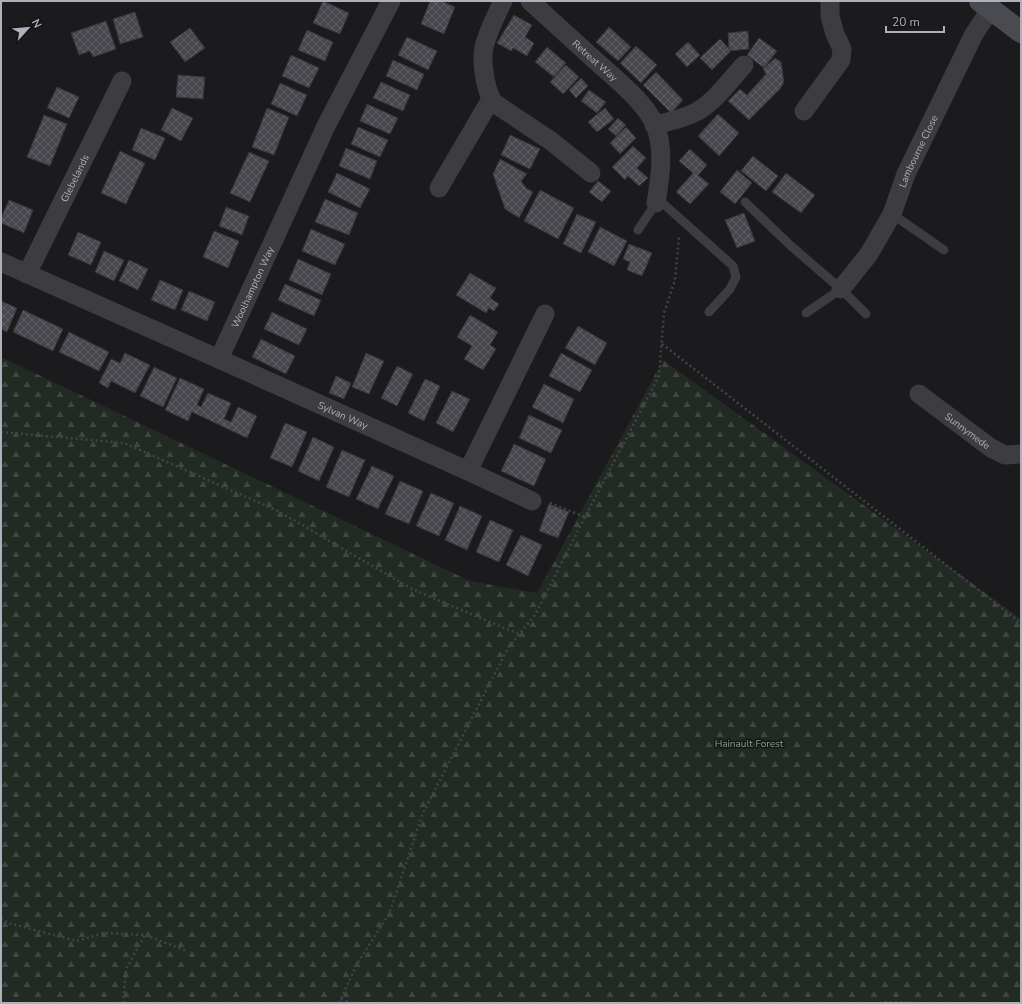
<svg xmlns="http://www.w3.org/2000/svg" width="1022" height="1004" viewBox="0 0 1022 1004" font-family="'Nunito Sans',sans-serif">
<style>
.forest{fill:url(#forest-firs)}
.building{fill:url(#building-cross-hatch);stroke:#353539}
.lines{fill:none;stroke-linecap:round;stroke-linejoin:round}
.path{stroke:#424348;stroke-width:2.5;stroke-dasharray:2 3;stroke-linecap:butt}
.lane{stroke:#3c3c41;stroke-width:9}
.street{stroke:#3c3c41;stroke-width:19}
.secondary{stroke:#4a4b51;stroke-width:22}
.labels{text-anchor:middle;stroke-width:3;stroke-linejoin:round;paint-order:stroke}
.street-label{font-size:10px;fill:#aeb1bb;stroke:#151518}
.park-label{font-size:10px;fill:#86a589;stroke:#151518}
</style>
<defs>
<pattern id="forest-firs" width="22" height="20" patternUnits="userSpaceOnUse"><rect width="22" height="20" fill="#222a24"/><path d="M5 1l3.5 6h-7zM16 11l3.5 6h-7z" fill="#404642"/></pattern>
<pattern id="building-cross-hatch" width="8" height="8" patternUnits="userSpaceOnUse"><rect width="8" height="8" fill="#48474d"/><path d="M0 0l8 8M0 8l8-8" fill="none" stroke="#605f65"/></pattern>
</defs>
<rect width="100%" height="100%" fill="#1b1a1d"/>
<polygon class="forest" points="1,357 470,581 537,593 663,360 1021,619 1021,1003 1,1003"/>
<g class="building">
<polygon points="323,1 349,13 340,34 313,23"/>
<polygon points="430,1 441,1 455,7 444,34 421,24"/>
<polygon points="135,12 143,37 120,44 113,19"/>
<polygon points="514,15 532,25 525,37 534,43 527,56 513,48 511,51 497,43"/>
<polygon points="106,21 116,49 93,57 90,51 79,55 71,33"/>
<polygon points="609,27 631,47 618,61 596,42"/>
<polygon points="190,28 205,48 185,62 170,42"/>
<polygon points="307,30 333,42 325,61 298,50"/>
<polygon points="748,31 749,49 729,51 728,33"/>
<polygon points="407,37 437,51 428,70 398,55"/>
<polygon points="759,38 777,51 764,68 747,55"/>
<polygon points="720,39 731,51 712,70 700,58"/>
<polygon points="688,42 700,55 687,67 675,54"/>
<polygon points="636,46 657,65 641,83 620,63"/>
<polygon points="547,47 566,63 554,77 535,62"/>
<polygon points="291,55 319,68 309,88 282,76"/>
<polygon points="775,58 781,62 784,82 780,89 749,120 728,101 740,89 747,95 766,74 763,69"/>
<polygon points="393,60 424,74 417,90 386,76"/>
<polygon points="566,65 579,77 563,94 550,82"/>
<polygon points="656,72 683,100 671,113 643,85"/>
<polygon points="178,75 205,77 203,99 176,97"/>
<polygon points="581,78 588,86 576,98 569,90"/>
<polygon points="381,82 410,95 403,111 373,98"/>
<polygon points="280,83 307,95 297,116 271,104"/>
<polygon points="57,87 79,97 69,118 47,108"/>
<polygon points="589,90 606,102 597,113 581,101"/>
<polygon points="367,104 398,118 390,134 360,121"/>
<polygon points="172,108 193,118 181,141 161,130"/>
<polygon points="267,108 289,117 274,155 252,147"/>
<polygon points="605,108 614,119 597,132 588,122"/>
<polygon points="718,114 739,133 719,156 698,136"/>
<polygon points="44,115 67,124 50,166 27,157"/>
<polygon points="618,118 626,125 616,136 608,129"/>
<polygon points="358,127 388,140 380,157 351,144"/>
<polygon points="626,127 636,138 620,154 610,143"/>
<polygon points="141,128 165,138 155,160 132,150"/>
<polygon points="510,135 540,149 530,169 501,155"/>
<polygon points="633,146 646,158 637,168 648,178 639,186 628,176 625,180 612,167"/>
<polygon points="346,148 377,161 370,179 339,166"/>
<polygon points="690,149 707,165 698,175 709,184 690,204 676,192 693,173 679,161"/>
<polygon points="120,151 145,163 126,204 101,193"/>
<polygon points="249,152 269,161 250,202 230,193"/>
<polygon points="753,156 778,176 766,191 741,171"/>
<polygon points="500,159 527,174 521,181 526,188 533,192 519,218 505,209 493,174"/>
<polygon points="737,170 752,183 735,204 720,192"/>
<polygon points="337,173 370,189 360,208 328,192"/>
<polygon points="786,173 815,195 801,213 772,192"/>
<polygon points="598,181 611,191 602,202 589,192"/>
<polygon points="540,190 574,208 558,239 524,221"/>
<polygon points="325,199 358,213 349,235 315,222"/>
<polygon points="9,200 33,210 24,233 1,223 1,218"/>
<polygon points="226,207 249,216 242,235 219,226"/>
<polygon points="744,213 755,241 737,248 725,220"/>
<polygon points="577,214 596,222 581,253 563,244"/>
<polygon points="600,227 627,241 614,266 588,252"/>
<polygon points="311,229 345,244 335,265 302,251"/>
<polygon points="214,231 239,241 228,268 203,257"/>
<polygon points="78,232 101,242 91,265 68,255"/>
<polygon points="629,244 652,253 642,276 627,270 630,262 623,259"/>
<polygon points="104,251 124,260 114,281 95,272"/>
<polygon points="298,259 331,274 322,295 289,280"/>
<polygon points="129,260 148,269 138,290 119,281"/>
<polygon points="470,273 496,288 490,298 499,304 494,311 489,308 486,313 456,295"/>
<polygon points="160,280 183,290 175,310 151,300"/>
<polygon points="285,284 321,300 314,316 278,300"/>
<polygon points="189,291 215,302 207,321 181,310"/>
<polygon points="1,301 17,308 7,332 1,329"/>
<polygon points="23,310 63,329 53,351 13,332"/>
<polygon points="272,312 307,329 299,345 264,329"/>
<polygon points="470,315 498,332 490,345 496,349 483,370 464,359 472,346 457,337"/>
<polygon points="578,326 607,343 595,365 565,348"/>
<polygon points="69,332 109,352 99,371 59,352"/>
<polygon points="261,339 295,356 286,374 252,357"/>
<polygon points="125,353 150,365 135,393 111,381 108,388 99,383 111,359 120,363"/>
<polygon points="366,353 384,361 369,394 352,387"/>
<polygon points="561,353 592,370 580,392 549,376"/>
<polygon points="397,366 413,374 397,406 381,398"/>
<polygon points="154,367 177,378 163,407 140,396"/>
<polygon points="336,376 351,383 344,399 329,393"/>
<polygon points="180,378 204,389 197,405 201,407 208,393 231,403 224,419 231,422 238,407 257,416 247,438 192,412 188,421 165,410"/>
<polygon points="425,379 440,386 424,421 408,413"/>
<polygon points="544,384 574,399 563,423 532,407"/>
<polygon points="452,391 470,399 453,432 436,423"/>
<polygon points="529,415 562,430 551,453 519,438"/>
<polygon points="285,423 307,432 292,467 270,458"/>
<polygon points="313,437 334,447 319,481 298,471"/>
<polygon points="514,444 546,459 534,486 501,471"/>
<polygon points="342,450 365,460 349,497 326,487"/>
<polygon points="372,466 394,476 378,509 356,499"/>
<polygon points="400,481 423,491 409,524 385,514"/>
<polygon points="431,493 454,503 439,536 416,526"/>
<polygon points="549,504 569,512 558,538 539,531"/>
<polygon points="460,506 482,516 467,550 445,540"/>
<polygon points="490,520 513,530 499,562 476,552"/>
<polygon points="521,535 542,545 528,576 506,565"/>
</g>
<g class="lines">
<g class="path">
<polyline points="662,344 1021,623"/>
<polyline points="1,432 124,443 278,511 412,589 478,617 519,634"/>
<polyline points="550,503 585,517"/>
<polyline points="1,918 8,923 77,941 104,933 145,935 187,951"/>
<polyline points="341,999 351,1003"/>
<polyline points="123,1003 126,969 145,935"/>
<polyline points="339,1003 357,964 389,914 423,813 508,648 535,615 585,517 659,376 664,313 675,280 679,237"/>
<polyline points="880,1003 886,1002 918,1003"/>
</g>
<g class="lane">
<polyline points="657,198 733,266 736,277 730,289 709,312"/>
<polyline points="745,202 791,246 841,289 866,314"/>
<polyline points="892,214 944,250"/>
<polyline points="638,230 656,203"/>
<polyline points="806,313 841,289"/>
</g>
<g class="street">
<path d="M503,1C496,16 488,31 484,47C481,60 485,86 491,98C492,101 495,103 497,105L551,141L591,173"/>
<path id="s1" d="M530,1C552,21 575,42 597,62C616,79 645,102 655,125C665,150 660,178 656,203"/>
<polyline points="804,111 841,60 842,49 835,34 830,16 830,1"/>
<path d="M654,125C668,122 683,119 696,112C714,103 730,80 744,65"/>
<polyline points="439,188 491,99"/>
<path id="s2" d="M1,262L219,359L327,124L391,1"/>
<path id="s3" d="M27,274L122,81"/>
<path id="s4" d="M841,289L869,254L892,214L906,174L974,34L986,16L990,8"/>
<path id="s5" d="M219,359L468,471"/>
<path id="s6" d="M919,394L991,448L1005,455L1021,454"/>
<polyline points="532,501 468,471 545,314"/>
</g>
<polyline class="secondary" points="980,1 1021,32"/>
</g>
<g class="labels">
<g class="street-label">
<text dy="4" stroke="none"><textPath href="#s1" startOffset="88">Retreat Way</textPath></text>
<text dy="4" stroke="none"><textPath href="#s4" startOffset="159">Lambourne Close</textPath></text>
<text dy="4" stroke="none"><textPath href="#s3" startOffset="107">Glebelands</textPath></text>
<text dy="4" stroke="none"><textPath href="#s2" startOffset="318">Woolhampton Way</textPath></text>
<text dy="4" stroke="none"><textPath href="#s5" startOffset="136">Sylvan Way</textPath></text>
<text dy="4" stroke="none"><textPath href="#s6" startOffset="61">Sunnymede</textPath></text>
</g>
<g class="park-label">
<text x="749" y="747">Hainault Forest</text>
</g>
</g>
<rect width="1022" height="1004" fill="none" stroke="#aeb1bb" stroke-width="4"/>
<g transform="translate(28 28) rotate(63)" stroke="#151518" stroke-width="3" paint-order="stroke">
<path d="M0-3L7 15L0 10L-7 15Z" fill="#aeb1bb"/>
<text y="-6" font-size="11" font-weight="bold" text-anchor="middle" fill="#aeb1bb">N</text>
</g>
<path d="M886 26v6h58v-6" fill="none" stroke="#aeb1bb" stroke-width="2"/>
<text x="892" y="26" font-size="12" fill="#aeb1bb" stroke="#151518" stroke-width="3" paint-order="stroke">20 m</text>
</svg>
